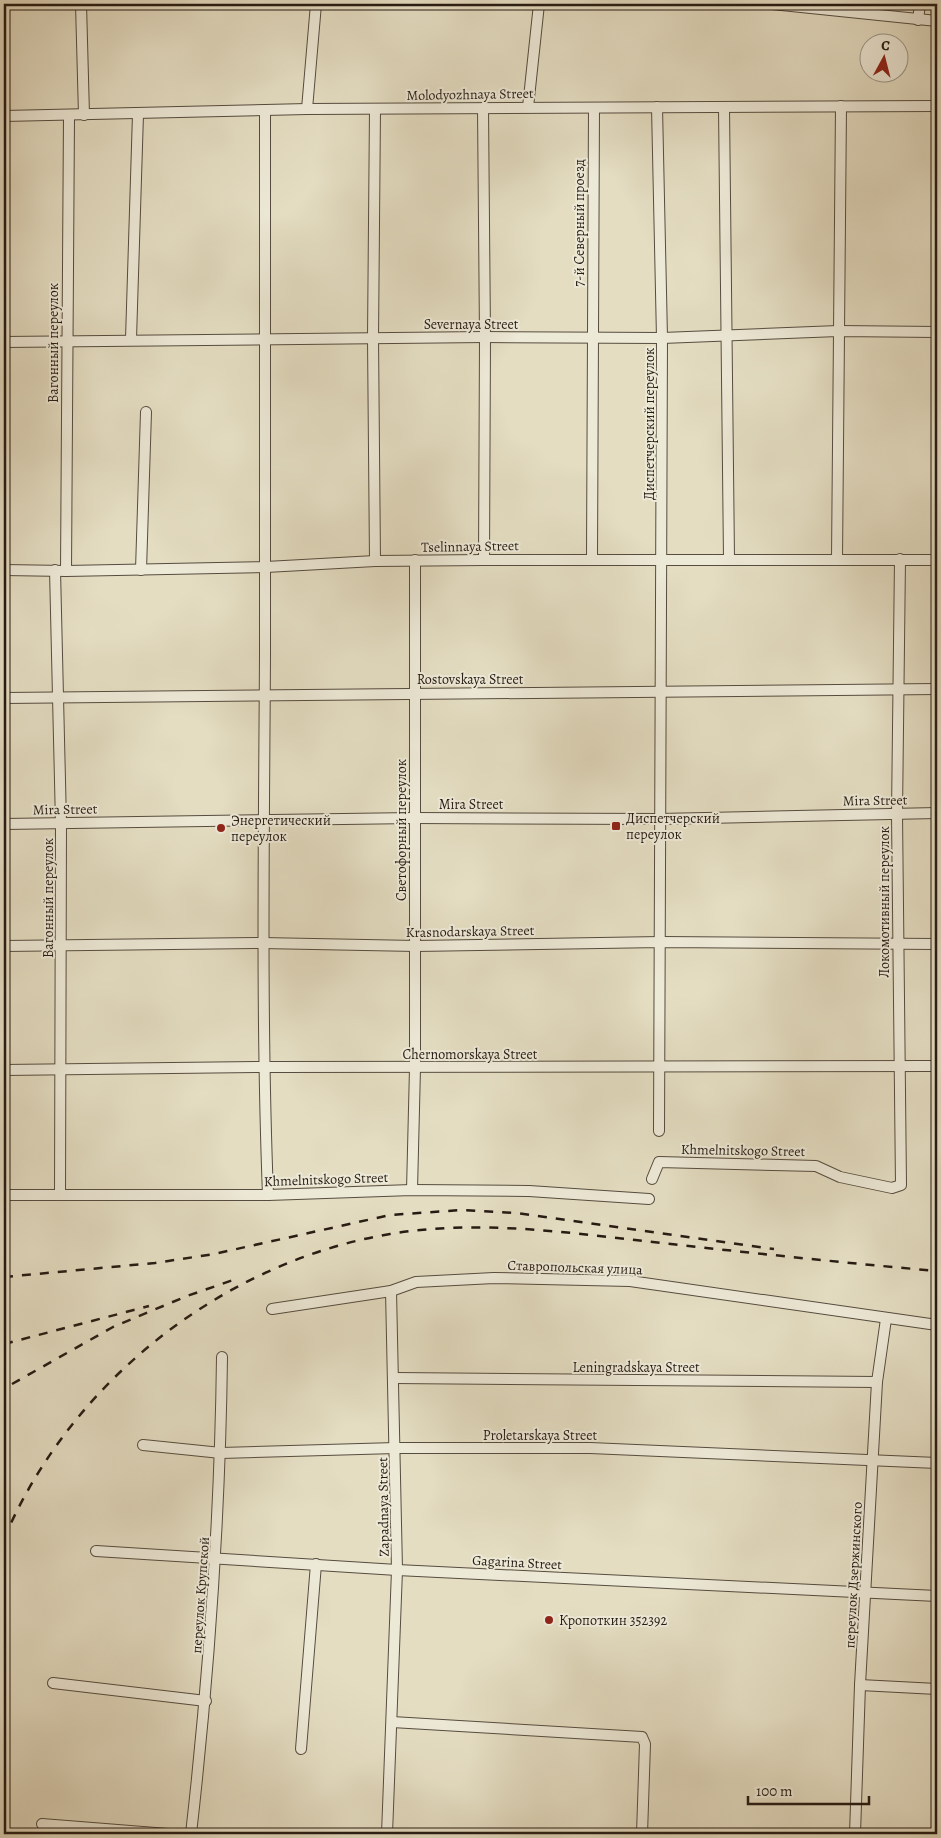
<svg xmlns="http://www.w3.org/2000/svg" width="941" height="1838" viewBox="0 0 941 1838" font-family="Alegreya,serif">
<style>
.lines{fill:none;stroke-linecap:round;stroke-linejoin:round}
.minor-casing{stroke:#564c3f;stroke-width:12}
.minor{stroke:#ede9d7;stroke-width:10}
.rail{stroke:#261b13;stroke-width:2.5;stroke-dasharray:9 9;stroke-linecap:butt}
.poi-dot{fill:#8f2418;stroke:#ede9d7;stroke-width:2}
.labels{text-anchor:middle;stroke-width:4;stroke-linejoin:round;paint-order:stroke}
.street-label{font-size:14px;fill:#261b13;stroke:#ede9d7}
.poi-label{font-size:14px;fill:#261b13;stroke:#ede9d7;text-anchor:start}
</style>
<rect width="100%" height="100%" fill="#e4ddc2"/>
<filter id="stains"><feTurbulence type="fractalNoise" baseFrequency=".004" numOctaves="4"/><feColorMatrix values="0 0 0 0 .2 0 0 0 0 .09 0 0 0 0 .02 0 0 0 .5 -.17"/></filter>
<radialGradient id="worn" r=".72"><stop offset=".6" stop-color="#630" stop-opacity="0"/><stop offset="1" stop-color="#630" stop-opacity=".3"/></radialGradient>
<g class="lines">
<g class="minor-casing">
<g id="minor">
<polyline points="81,4 84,115"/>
<polyline points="772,4 937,21"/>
<polyline points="918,20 920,4"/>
<polyline points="528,107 539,4"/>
<polyline points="657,107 662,338 659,1131"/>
<polyline points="724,107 729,559"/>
<polyline points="483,108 485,337 484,560"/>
<polyline points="307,109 316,4"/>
<polyline points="375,109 373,338 375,561"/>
<path d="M265,110C265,292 266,474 265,655C264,835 261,1015 268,1195"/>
<polyline points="4,116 307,109 937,106"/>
<polyline points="131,339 138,114"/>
<polyline points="4,342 485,337 662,338 838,331 937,332"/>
<polyline points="592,559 594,108"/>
<polyline points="837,559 841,106"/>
<polyline points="4,570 66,571 266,567 375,561 484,560 937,560"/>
<polyline points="55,570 61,823 60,1195"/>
<polyline points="141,570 146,412"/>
<polyline points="66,571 69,116"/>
<polyline points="4,698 937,689"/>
<polyline points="4,824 414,818 659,819 937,813"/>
<polyline points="4,946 262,943 416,946 661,942 937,944"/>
<polyline points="4,1070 263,1067 937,1066"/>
<polyline points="652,1179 659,1162 816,1166 840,1177 892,1188 901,1185 897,814 900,559"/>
<polyline points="412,1190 415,1068 415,560"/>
<polyline points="4,1195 268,1195 412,1190 529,1191 649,1199"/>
<polyline points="272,1309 391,1291 416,1282 494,1278 630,1281 937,1325"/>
<polyline points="394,1378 877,1382"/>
<polyline points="143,1445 221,1453 396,1448 590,1448 937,1463"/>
<polyline points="96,1551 397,1570 937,1596"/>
<polyline points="53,1683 206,1701"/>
<polyline points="860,1685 937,1689"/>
<polyline points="392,1722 642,1737 645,1744 642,1834"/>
<polyline points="301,1749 316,1564"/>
<polyline points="42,1824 168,1834"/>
<path d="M191,1834C209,1675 220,1517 222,1357"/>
<polyline points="387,1834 397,1570 391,1291"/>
<polyline points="855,1834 860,1685 877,1382 886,1319"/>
</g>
</g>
<use href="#minor" class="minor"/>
<g class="rail">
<polyline points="4,1277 155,1263 214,1254 390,1215 462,1210 516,1213 774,1249"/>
<polyline points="4,1344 149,1306"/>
<polyline points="12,1384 113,1327 187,1296 239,1278"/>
<path d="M4,1539C70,1382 223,1262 390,1234C479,1219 572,1233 661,1243C753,1253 845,1263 937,1271"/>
</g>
</g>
<g class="poi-dot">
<rect x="611" y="821" width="10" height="10" rx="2.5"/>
<circle cx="221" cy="828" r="5"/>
<circle cx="549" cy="1620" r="5"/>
</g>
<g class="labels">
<g class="street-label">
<text transform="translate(470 94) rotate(-1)" y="5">Molodyozhnaya Street</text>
<text transform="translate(579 223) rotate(-90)" y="5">7-й Северный проезд</text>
<text x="471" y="329">Severnaya Street</text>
<text transform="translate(53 343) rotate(-90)" y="5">Вагонный переулок</text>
<text transform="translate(649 424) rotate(-90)" y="5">Диспетчерский переулок</text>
<text transform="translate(470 546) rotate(-1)" y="5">Tselinnaya Street</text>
<text x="470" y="684">Rostovskaya Street</text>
<text transform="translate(875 800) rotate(-1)" y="5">Mira Street</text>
<text x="471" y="809">Mira Street</text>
<text transform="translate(65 809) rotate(-1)" y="5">Mira Street</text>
<text transform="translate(401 830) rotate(-90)" y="5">Светофорный переулок</text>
<text transform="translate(48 898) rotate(-90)" y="5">Вагонный переулок</text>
<text transform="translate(884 902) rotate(-90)" y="5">Локомотивный переулок</text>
<text transform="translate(470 931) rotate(-1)" y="5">Krasnodarskaya Street</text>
<text x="470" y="1059">Chernomorskaya Street</text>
<text transform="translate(743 1150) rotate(1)" y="5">Khmelnitskogo Street</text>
<text transform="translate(326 1179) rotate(-2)" y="5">Khmelnitskogo Street</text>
<text transform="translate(575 1267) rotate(2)" y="5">Ставропольская улица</text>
<text x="636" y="1372">Leningradskaya Street</text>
<text x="540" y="1440">Proletarskaya Street</text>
<text transform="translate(383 1507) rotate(-91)" y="5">Zapadnaya Street</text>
<text transform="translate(517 1562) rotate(3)" y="5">Gagarina Street</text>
<text transform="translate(853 1575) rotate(-87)" y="5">переулок Дзержинского</text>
<text transform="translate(200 1595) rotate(-86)" y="5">переулок Крупской</text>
</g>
<g class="poi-label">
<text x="626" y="823">Диспетчерский<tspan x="626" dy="16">переулок</tspan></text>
<text x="231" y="825">Энергетический<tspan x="231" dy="16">переулок</tspan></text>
<text x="559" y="1625">Кропоткин 352392</text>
</g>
</g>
<rect width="941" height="1838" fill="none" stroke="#e4ddc2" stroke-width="20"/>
<rect x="5" y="5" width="931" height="1828" fill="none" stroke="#261b13" stroke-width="2.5"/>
<rect x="10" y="10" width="921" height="1818" fill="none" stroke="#261b13"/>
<g transform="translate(884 58) rotate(7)"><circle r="24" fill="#ede9d7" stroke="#9d9789"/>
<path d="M0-4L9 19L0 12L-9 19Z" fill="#8f2418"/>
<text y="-8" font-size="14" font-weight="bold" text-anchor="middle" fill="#261b13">С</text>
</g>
<path d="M748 1796v8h121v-8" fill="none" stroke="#261b13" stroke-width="2.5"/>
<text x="756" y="1796" font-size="15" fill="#261b13" stroke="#ede9d7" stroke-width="4" paint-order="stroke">100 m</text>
<rect width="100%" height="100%" filter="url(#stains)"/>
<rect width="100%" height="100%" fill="url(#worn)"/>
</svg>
